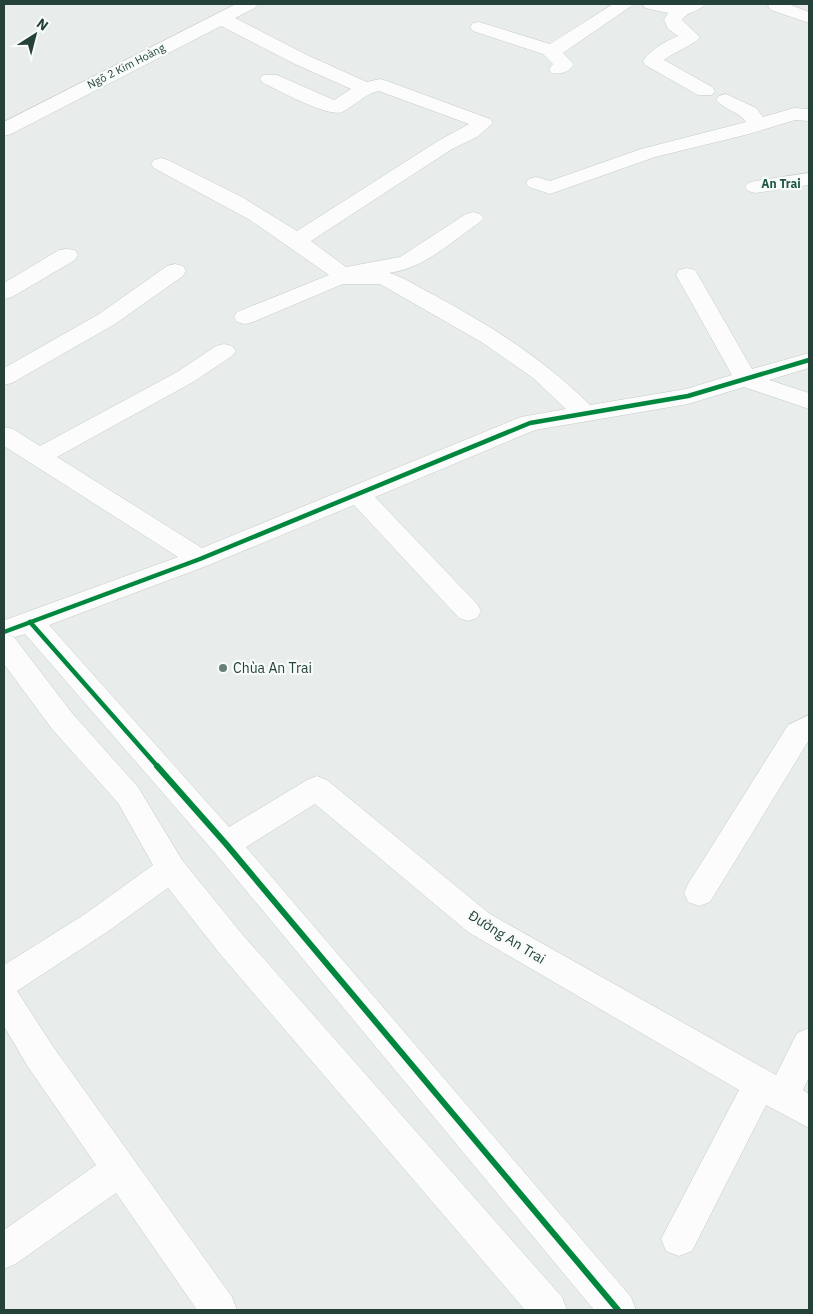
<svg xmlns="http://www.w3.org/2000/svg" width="813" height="1314" viewBox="0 0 813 1314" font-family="'IBM Plex Sans',sans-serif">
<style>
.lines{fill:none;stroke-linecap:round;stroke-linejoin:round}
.minor-casing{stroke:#c5cac8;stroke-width:1}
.minor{fill:#fcfcfc;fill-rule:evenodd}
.cycleway-far1-casing{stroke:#f7fbf9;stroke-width:8}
.cycleway-casing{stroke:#f7fbf9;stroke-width:9}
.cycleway-far1{stroke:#00873e;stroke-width:4.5}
.cycleway{stroke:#00873e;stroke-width:6}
.poi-dot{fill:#697e78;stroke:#f7fbf9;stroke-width:2}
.labels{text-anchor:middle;stroke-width:4.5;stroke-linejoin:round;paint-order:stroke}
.far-street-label{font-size:11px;fill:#24423a;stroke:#f7fbf9}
.far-neighbourhood-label{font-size:12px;font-weight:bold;fill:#1f5548;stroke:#f7fbf9}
.poi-label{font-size:14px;fill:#24423a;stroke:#f7fbf9;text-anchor:start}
.street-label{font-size:14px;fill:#24423a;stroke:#f7fbf9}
</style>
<rect width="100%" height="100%" fill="#e8edeb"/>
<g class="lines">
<g class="minor-casing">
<g id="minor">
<path d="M236,4H258L255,8L235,18L309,56L367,82L380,79L387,81L490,119L493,123L477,137L452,149L311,241L346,267L400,257L466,214L473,212L480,214L484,218L480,222C451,242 425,268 389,273C404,277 420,288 434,295C491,326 544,359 590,405L686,389L732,375L676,275L679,270L687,268L695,270L698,275L752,369L809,353V368L769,380L809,393V409L744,387L688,404L535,430L375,497L477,604L481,611L477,618L468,621L459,618L354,505L209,565L49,625L229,827L307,780L317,776L327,780L490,914L776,1075L797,1033L809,1028V1077L803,1090L809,1094V1128L766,1105L692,1251L679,1256L666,1251L661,1239L739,1090L468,932L315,804L246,847L631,1297L636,1310H594L215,853L25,634L15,637L5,634V620L178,557L4,446V427L13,429L40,446L177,372L216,346L224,344L232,346L236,351L232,356L193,382L57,457L202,548L521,417L566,409L533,378L483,343L380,284H343L253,322L245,324L237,322L234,317L237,312L329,275L250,220L154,168L151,164L154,160L161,158L168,160L242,197L297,231L438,141L469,124L379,91C364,94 355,106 342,112C329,118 278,90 263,83L260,79L263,75H277L334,100L351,89L295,64L221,26L11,134L4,136V122Z"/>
<path d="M613,4H634L563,53L574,64C569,72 561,75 551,73L549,69L553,64L543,54L473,31L470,27L473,23L479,22L550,44Z"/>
<path d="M642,4H705C700,12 687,11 682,20L700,37C696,44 674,52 664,60L712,87L715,91L712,95H698L645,65L643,61C651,49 664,42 678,36L668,29L664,20L668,13L645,8Z"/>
<polygon points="770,4 788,4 809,12 809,23 771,10 768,6"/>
<path d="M726,94L756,108L763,117L794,108L809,109V121L795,120L749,134L655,157L550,194L529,187L526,183L529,179L536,177L550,181L641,149L746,122C739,111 724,110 716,100L719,96Z"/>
<polygon points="809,173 809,185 755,193 748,191 745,187 748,183 755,181"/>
<polygon points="67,249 75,250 78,255 75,260 12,297 4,299 4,283 59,250"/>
<polygon points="175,264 183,266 186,271 183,276 115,324 12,383 4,385 4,368 99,314 167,266"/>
<polygon points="4,634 14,637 72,713 138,787 182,860 242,934 562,1297 567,1310 525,1310 220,954 168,888 107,932 17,991 52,1045 232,1297 237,1310 197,1310 116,1193 17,1263 4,1269 4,1230 96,1165 28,1067 4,1026 4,965 85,914 153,865 118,803 52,729 4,664"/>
<polygon points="809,715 809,740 710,902 699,906 688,902 684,893 688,884 788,725"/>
</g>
</g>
<use href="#minor" class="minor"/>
<g class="cycleway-far1-casing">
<g id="cycleway-far1">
<polyline points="30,622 158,767"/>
<polyline points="4,632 200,559 530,423 688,396 809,360"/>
</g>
</g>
<g class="cycleway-casing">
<polyline id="cycleway" points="157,766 226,844 618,1310"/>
</g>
<use href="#cycleway-far1" class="cycleway-far1"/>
<use href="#cycleway" class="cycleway"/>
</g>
<circle class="poi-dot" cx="223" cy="668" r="5"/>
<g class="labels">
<g class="far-street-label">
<text transform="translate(126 66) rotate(-27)" y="4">Ngõ 2 Kim Hoàng</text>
</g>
<g class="far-neighbourhood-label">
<text x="781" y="188">An Trai</text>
</g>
<g class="poi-label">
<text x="233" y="673">Chùa An Trai</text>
</g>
<g class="street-label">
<text transform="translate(507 937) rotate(32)" y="5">Đường An Trai</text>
</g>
</g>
<rect width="813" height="1314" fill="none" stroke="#24423a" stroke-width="10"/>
<g transform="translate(35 35) rotate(36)" stroke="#f7fbf9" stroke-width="4" paint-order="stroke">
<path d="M0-4L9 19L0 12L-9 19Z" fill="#24423a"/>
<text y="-8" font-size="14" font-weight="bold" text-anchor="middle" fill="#24423a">N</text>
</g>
</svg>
